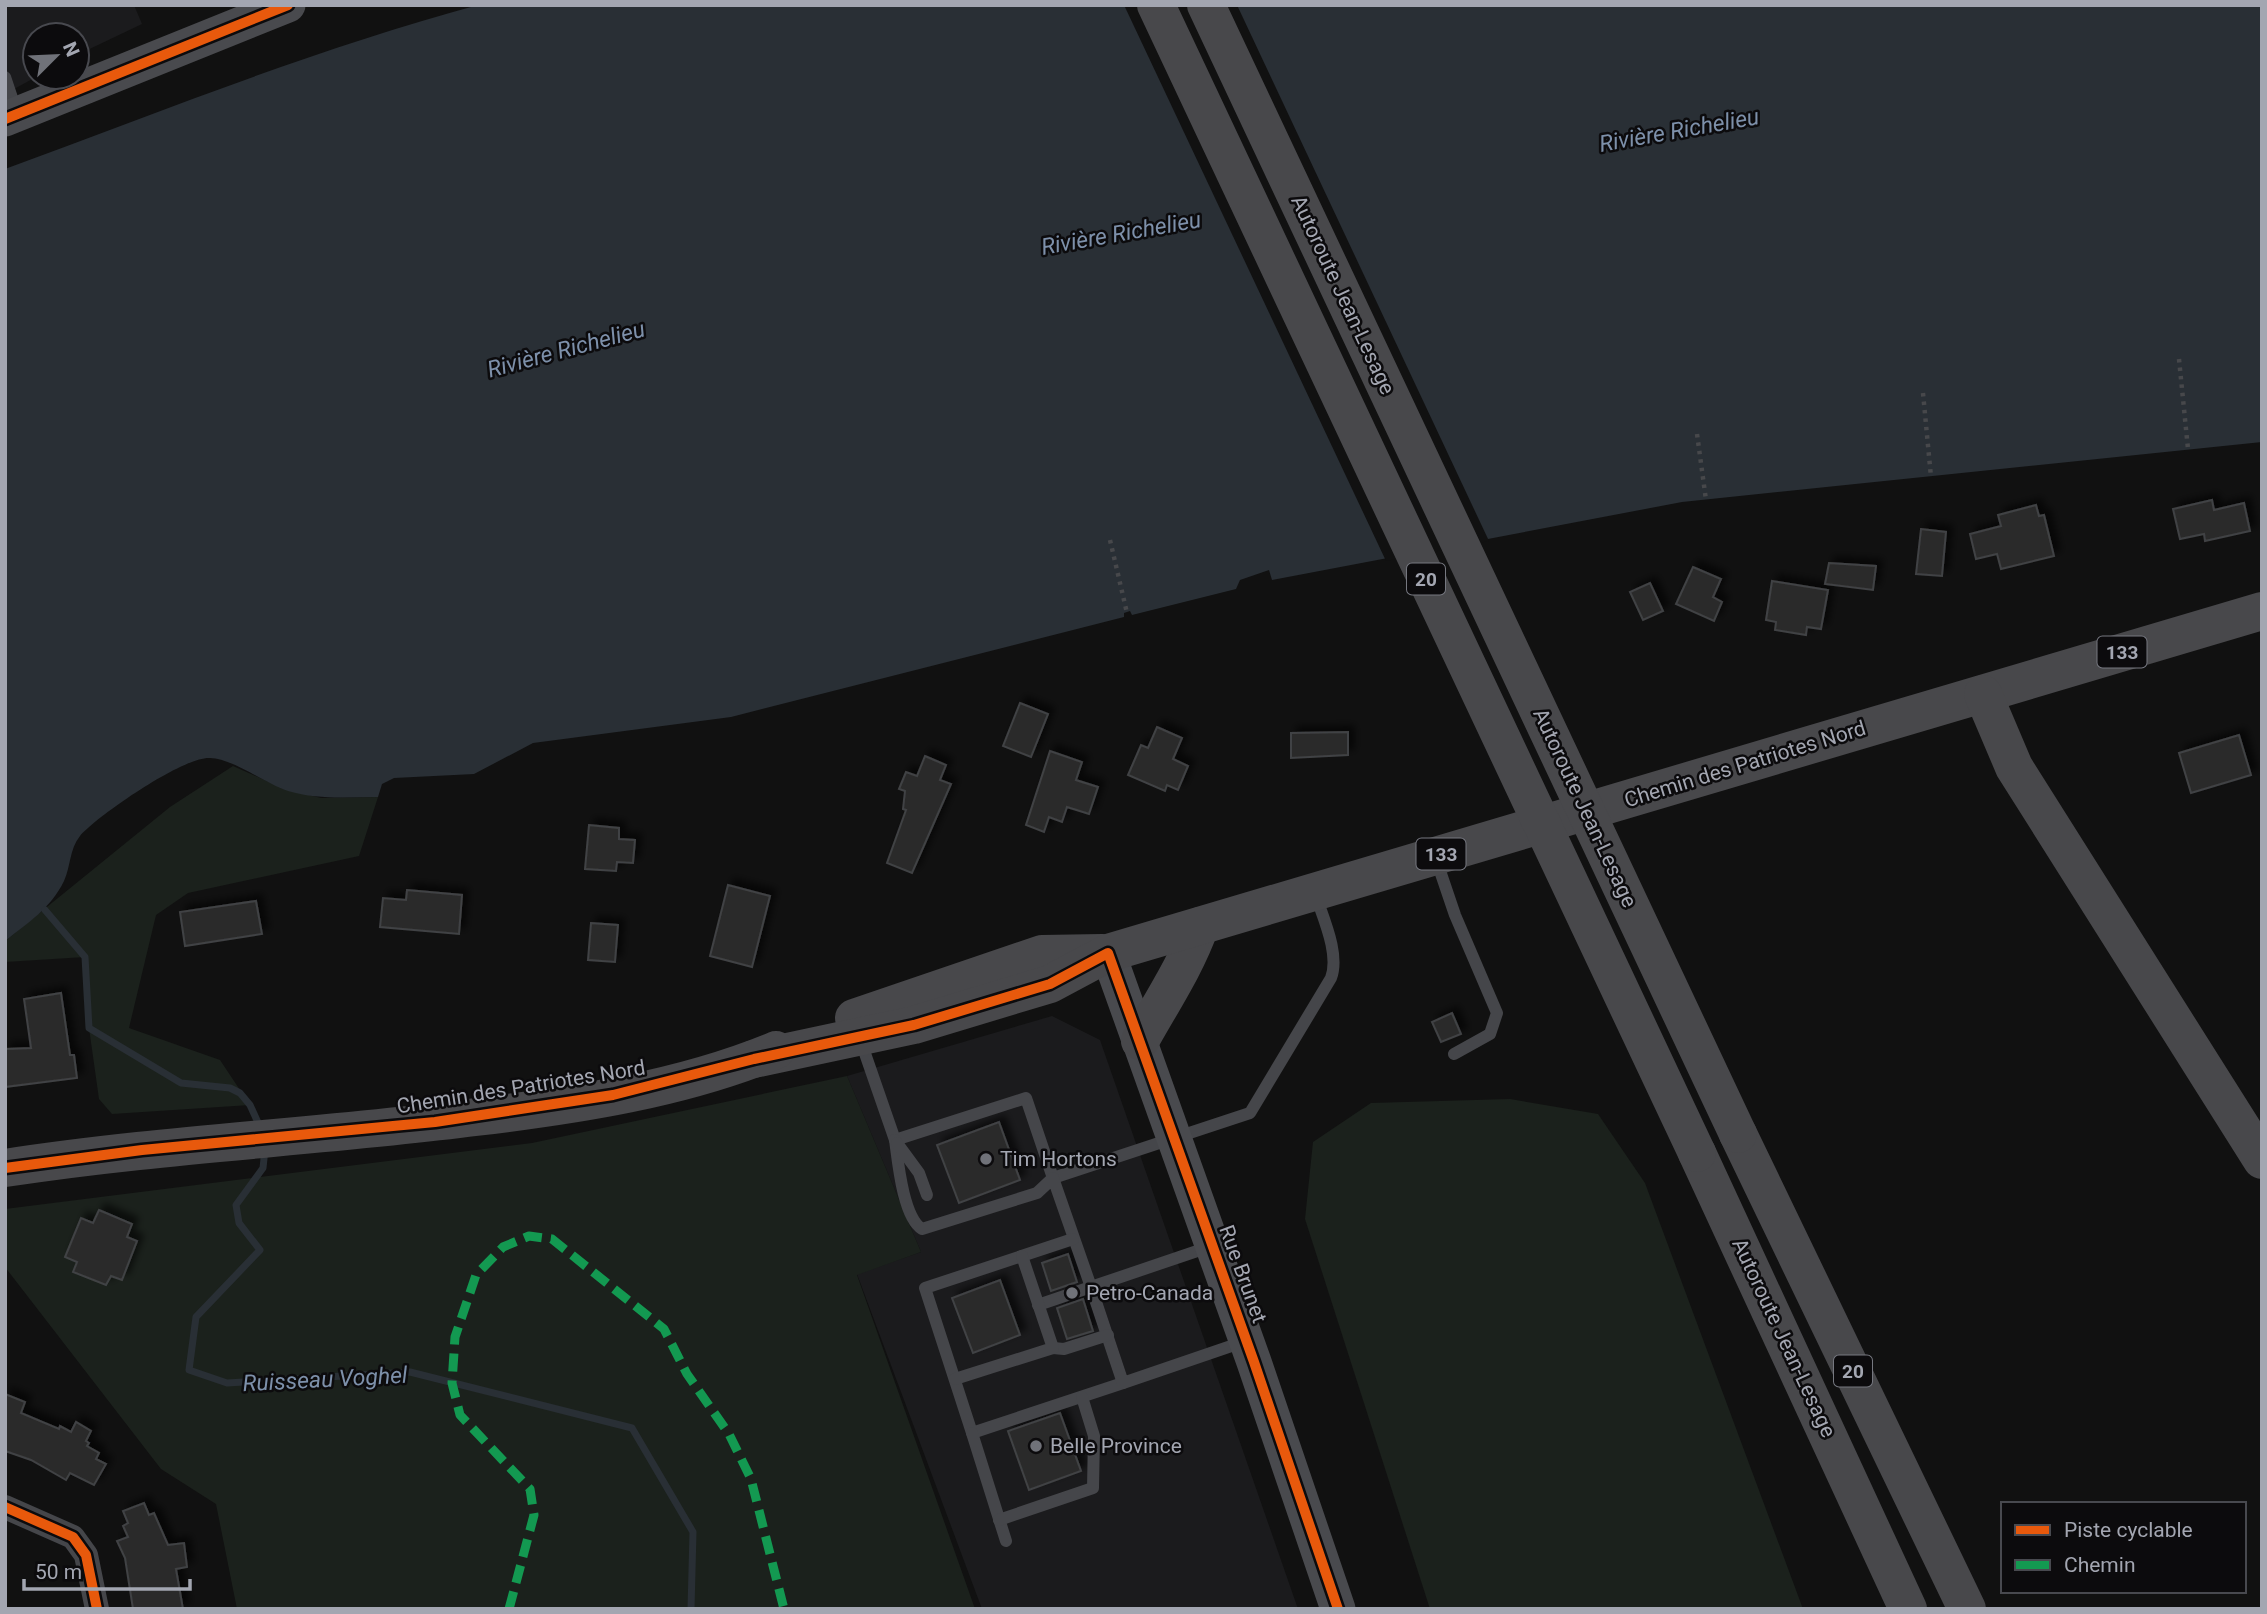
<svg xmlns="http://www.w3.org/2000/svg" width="2267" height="1614" viewBox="0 0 2267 1614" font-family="Roboto,sans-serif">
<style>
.built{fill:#1b1b1d}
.green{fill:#1b211c}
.water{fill:#292f35}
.pier{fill:#111}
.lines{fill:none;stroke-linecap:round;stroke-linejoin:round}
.stream{stroke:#292f35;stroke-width:7}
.building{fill:#2c2c2c;stroke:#414244;stroke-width:2;filter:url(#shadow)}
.path{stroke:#47484b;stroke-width:4.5;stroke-dasharray:3.5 5;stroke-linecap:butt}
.lane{stroke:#45464a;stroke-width:12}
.street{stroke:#45464a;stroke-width:24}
.secondary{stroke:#494a4e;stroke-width:35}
.primary{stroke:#48484b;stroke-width:38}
.highway{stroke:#48484b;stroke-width:38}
.highway-bridge{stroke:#48484b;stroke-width:38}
.quiet{stroke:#139951;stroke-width:9;stroke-dasharray:18 9;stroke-linecap:butt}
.cycleway-casing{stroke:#0c0b0d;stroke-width:15}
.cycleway{stroke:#e8590c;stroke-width:10}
.poi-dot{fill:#707279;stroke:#0c0b0d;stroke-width:2.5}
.labels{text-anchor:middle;stroke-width:5;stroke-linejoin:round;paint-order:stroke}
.shield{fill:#0c0b0d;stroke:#767880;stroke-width:2}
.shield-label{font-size:19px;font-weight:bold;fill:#a3a6b1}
.street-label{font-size:21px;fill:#a3a6b1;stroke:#0c0b0d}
.poi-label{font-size:21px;fill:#a3a6b1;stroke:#0c0b0d;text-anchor:start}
.water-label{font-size:23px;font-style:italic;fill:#7d90aa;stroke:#0c0b0d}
</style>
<defs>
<filter id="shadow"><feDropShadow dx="6" dy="-6" stdDeviation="3.5" flood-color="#0009"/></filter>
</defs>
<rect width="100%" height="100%" fill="#111"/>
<g class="built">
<polygon points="5,5 134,5 142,24 77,55 77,35 35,35 36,77 5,94"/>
<polygon points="1052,1016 1100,1040 1298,1609 982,1609 857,1274 921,1252 847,1076"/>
</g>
<g class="green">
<polygon points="233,766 287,790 321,798 378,797 359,856 188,893 156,915 129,1028 220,1060 250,1105 112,1114 99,1099 89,1028 85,957 5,962 5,941 170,807"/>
<polygon points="847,1076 921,1252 857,1275 975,1609 237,1609 216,1504 161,1469 5,1267 5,1209 532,1143"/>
<polygon points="1510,1099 1598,1114 1645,1183 1803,1609 1430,1609 1305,1219 1313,1142 1371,1103"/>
</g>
<path class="water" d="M478,5H2262V442L1682,502L1272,580L1269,570L1240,580L1236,589L1132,615L1130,611L1124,613V617L731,717L533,743L474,774L394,778L382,784L378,797C347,797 318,800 288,791C264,783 234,759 210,758C184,756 97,816 80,836C69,850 71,866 64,881C51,908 28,923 5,941V169C162,111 316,49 478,5Z"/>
<polygon class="pier" points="1124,5 1237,5 1489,541 1386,561"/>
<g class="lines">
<g class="stream">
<polyline points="45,910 85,957 89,1028 181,1083 230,1088 240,1093 250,1105 260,1127"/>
<polyline points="265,1149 263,1168 236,1205 239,1223 260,1250 196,1317 189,1370 227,1383 410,1372 632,1428 693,1532 691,1609"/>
</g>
</g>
<g class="building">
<polygon points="2212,500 2214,510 2244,503 2250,531 2205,541 2204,534 2180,539 2173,509"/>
<polygon points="2036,505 2039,516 2044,515 2054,556 2001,569 1997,554 1976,559 1970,534 2001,526 1998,515"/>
<polygon points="1921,529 1946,532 1942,576 1916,574"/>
<polygon points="1829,563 1876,566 1873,590 1825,584"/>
<polygon points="1693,567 1721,579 1713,597 1722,602 1714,621 1676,604"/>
<polygon points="1772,581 1828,590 1821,629 1807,627 1806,635 1775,630 1776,622 1766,620"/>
<polygon points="1650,583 1663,611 1643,620 1630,592"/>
<polygon points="1020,703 1048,714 1031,757 1003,746"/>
<polygon points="1157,727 1182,738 1173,759 1188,766 1178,790 1167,785 1165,791 1128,775 1141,745 1148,748"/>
<polygon points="1348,732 1348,755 1291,758 1291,733"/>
<polygon points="2239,735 2251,775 2191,793 2179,753"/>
<polygon points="1050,751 1082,762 1076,780 1098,787 1089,814 1067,807 1062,822 1049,817 1044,832 1026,825"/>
<polygon points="925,756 946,765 940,780 951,784 912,873 887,863 906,810 903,809 905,791 899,789 906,772 917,776"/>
<polygon points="589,825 619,828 619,839 635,840 633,863 617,862 616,871 585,869"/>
<polygon points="728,885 770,896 752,967 710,956"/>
<polygon points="407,890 462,895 459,934 380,927 383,898 406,900"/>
<polygon points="256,901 262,934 185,946 180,912"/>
<polygon points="591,923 618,925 615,962 588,960"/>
<polygon points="61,993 70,1055 74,1055 77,1078 5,1087 5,1049 31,1048 24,999"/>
<polygon points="1452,1013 1461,1034 1441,1042 1432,1022"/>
<polygon points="999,1122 1020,1180 959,1203 937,1145"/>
<polygon points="99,1210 132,1224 127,1237 137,1241 122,1280 111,1276 106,1285 73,1272 77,1262 65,1257 81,1218 93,1223"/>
<polygon points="1068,1254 1077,1282 1051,1291 1042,1263"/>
<polygon points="1000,1280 1020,1335 973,1353 952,1298"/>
<polygon points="1083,1299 1093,1331 1067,1339 1057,1308"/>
<polygon points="5,1394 25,1402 21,1413 59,1429 60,1426 71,1432 76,1422 91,1431 86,1441 89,1443 87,1446 99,1453 96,1459 106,1464 94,1485 70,1473 66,1480 31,1460 5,1451"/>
<polygon points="1060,1413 1081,1471 1029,1490 1008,1431"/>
<polygon points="144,1503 149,1515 154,1513 168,1545 184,1543 187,1567 176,1569 183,1609 133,1609 125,1558 117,1541 128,1537 123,1526 128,1523 123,1511"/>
</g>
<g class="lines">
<g class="path">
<polyline points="2179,359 2188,449"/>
<polyline points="1923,393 1931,477"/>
<polyline points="1697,434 1706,500"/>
<polyline points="1110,540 1127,613"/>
</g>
<g class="lane">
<polyline points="5,77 16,110"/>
<polyline points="1436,859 1455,915 1497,1013 1490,1034 1454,1054"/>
<path d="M860,1039L895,1140L1026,1098L1053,1178L1250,1113L1331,978C1340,954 1323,918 1316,896"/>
<path d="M895,1140C898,1162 903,1217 922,1229L1037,1193L1053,1178L1091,1287L1212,1246"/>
<polyline points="897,1143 919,1173 927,1195"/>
<polyline points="1073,1239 925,1288 972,1433 1123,1383"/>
<polyline points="1038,1305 1091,1287 1123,1383 1243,1342"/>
<polyline points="1053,1348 1064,1349 1108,1335"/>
<polyline points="955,1379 1053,1348 1022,1256"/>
<polyline points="972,1433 1006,1541"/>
<polyline points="999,1520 1093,1488 1094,1436 1082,1397"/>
</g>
<polyline class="street" points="5,1507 73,1537 86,1555 97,1609"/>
<g class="secondary">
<polyline points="5,119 288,5"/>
<polyline points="1108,953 1254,1362 1338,1609"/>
</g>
<g class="primary">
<polyline points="854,1018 1042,954 1102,953"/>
<path d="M1140,1041C1161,1003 1186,966 1200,926"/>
<polyline points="754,1059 914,1025 1050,984 1108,953 2262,611"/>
<path d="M5,1168C161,1144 319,1137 476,1117C576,1105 682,1089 776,1050"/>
</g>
<g class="highway">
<polyline points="1983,694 2014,767 2262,1160"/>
<polyline points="1738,1134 1967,1609"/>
<polyline points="1697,1153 1908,1609"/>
</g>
<g class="highway-bridge">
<polyline points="1156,5 1697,1153"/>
<polyline points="1206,5 1738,1134"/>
</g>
<polyline class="quiet" points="509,1609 534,1515 530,1489 460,1415 452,1383 455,1337 476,1275 503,1247 529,1236 552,1239 664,1329 687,1374 729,1434 751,1479 784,1609"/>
<g class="cycleway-casing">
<g id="cycleway">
<polyline points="5,119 288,5"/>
<polyline points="5,1168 142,1150 435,1122 613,1095 754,1059 914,1025 1050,984 1108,953 1254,1362 1338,1609"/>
<polyline points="5,1507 73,1537 86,1555 97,1609"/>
</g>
</g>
<use href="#cycleway" class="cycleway"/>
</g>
<g class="poi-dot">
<circle cx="986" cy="1159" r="7"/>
<circle cx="1072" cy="1293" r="7"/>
<circle cx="1036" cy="1446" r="7"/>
</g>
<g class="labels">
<g class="shield">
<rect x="1407" y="563.5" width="38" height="31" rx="5"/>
<rect x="2097.5" y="636.5" width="49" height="31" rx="5"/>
<rect x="1416.5" y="838.5" width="49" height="31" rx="5"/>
<rect x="1834" y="1355.5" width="38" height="31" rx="5"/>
</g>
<g class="shield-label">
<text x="1426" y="586">20</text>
<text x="2122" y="659">133</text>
<text x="1441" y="861">133</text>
<text x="1853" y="1378">20</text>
</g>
<g class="street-label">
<text transform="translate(1343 295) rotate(65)" y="7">Autoroute Jean-Lesage</text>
<text transform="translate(1745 764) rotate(-17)" y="7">Chemin des Patriotes Nord</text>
<text transform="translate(1585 808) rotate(65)" y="7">Autoroute Jean-Lesage</text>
<text transform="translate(521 1087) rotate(-9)" y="7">Chemin des Patriotes Nord</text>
<text transform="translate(1243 1274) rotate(70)" y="7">Rue Brunet</text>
<text transform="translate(1784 1338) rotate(65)" y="7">Autoroute Jean-Lesage</text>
</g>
<g class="poi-label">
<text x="1000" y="1166">Tim Hortons</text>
<text x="1086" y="1300">Petro-Canada</text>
<text x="1050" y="1453">Belle Province</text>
</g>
<g class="water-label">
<text transform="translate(1679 130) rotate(-10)" y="8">Rivière Richelieu</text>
<text transform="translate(1121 233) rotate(-10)" y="8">Rivière Richelieu</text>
<text transform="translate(566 349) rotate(-15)" y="8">Rivière Richelieu</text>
<text transform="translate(325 1379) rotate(-3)" y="8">Ruisseau Voghel</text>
</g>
</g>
<rect width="2267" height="1614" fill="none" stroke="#a3a6b1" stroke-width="14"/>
<rect x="2001" y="1502" width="245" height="91" fill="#0c0b0d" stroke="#48494f" stroke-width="2"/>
<rect x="2015" y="1525" width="35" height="10" fill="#e8590c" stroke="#48494f" stroke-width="2"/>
<text x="2064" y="1537" font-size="21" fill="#a3a6b1">Piste cyclable</text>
<rect x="2015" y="1560" width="35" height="10" fill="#139951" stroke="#48494f" stroke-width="2"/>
<text x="2064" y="1572" font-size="21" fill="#a3a6b1">Chemin</text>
<g transform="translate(56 56) rotate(66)"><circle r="33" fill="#0c0b0d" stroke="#48494f" stroke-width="2"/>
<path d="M0-5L12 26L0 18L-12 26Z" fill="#707279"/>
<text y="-10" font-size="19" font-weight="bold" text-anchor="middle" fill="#a3a6b1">N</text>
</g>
<path d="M24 1579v10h166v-10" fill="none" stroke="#a3a6b1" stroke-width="3.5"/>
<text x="35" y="1579" font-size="21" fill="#a3a6b1" stroke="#0c0b0d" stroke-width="5" paint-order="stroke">50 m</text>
</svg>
